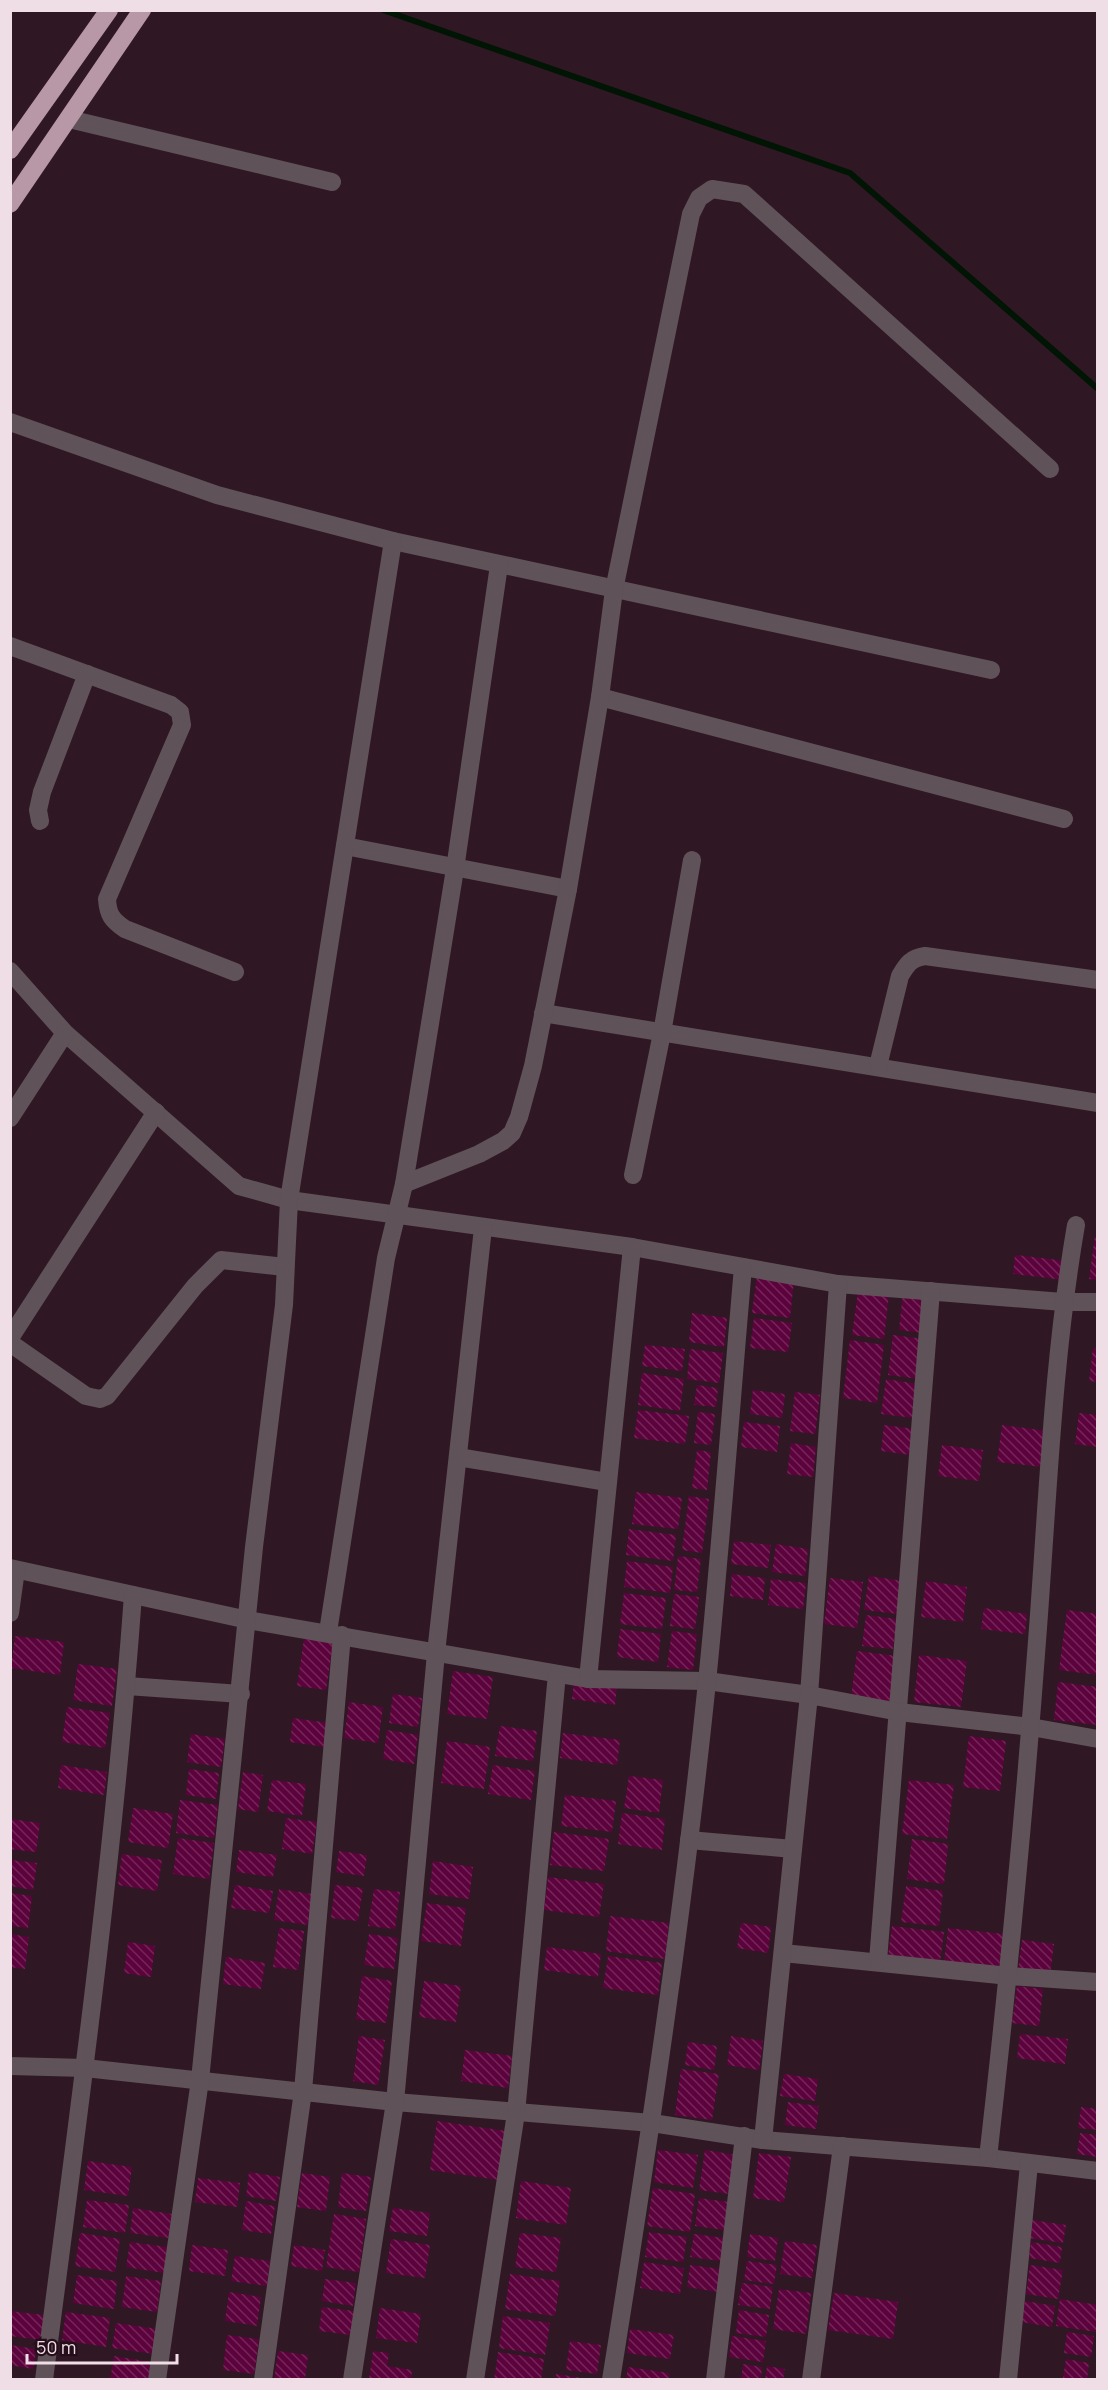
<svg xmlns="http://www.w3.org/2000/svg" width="1108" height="2390" viewBox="0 0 1108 2390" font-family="Manrope,sans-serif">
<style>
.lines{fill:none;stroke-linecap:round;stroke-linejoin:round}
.stream{stroke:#001503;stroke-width:6}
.building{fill:url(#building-back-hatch)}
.minor{stroke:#5f5258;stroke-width:18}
.highway{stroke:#b897a6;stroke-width:18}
</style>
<defs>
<pattern id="building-back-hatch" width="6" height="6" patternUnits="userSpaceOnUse" patternTransform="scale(1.5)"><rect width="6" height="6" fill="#5c023c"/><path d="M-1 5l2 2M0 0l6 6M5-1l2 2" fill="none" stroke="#742658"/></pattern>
</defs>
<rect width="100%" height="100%" fill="#2f1724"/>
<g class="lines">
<polyline class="stream" points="383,10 850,173 1098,389"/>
</g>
<g class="building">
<polygon points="1095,1236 1098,1236 1098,1280 1089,1279"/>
<polygon points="1015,1255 1067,1261 1065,1280 1013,1274"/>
<polygon points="757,1275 794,1280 790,1318 752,1313"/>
<polygon points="858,1291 889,1294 884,1339 852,1335"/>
<polygon points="903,1292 928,1296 923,1333 899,1330"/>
<polygon points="692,1313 727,1318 724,1347 689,1342"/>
<polygon points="754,1318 792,1323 788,1352 750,1348"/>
<polygon points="893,1335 924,1339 919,1379 888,1375"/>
<polygon points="850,1340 884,1345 877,1403 843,1398"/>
<polygon points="645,1345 685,1349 682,1371 642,1366"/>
<polygon points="1093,1348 1098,1349 1098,1382 1089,1381"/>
<polygon points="690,1349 723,1353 719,1383 687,1379"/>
<polygon points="642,1373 684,1379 680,1411 638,1405"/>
<polygon points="886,1379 918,1384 914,1418 881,1414"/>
<polygon points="697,1385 718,1388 716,1407 694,1405"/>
<polygon points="753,1390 785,1394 782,1418 750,1414"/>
<polygon points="795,1392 820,1395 815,1434 790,1431"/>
<polygon points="638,1410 689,1416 685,1444 634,1438"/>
<polygon points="698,1412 715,1414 711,1445 694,1443"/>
<polygon points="1079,1413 1098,1415 1098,1447 1075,1444"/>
<polygon points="744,1422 780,1426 777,1452 741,1447"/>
<polygon points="884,1425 915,1429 911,1455 881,1451"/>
<polygon points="1002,1425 1047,1431 1042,1467 997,1462"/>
<polygon points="791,1443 816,1447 813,1477 787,1474"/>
<polygon points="942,1445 983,1450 979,1481 938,1476"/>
<polygon points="697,1450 711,1452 707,1490 692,1488"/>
<polygon points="636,1492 682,1498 678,1529 632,1524"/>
<polygon points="689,1496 709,1499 702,1553 682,1550"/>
<polygon points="629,1529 676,1535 673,1561 626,1555"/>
<polygon points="734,1541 771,1545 768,1568 731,1564"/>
<polygon points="776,1544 808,1549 805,1576 772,1572"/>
<polygon points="678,1556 701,1559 697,1592 674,1590"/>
<polygon points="627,1561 673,1567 670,1593 624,1587"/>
<polygon points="732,1574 765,1578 763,1600 730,1596"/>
<polygon points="869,1576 903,1581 898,1614 864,1610"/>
<polygon points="830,1578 863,1582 857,1628 824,1624"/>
<polygon points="771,1579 806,1583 803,1609 768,1605"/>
<polygon points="926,1581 967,1587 963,1622 921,1617"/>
<polygon points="624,1593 666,1598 662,1629 620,1624"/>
<polygon points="674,1594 699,1597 695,1629 670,1626"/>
<polygon points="984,1608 1027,1614 1025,1634 981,1629"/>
<polygon points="1067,1610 1098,1614 1098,1675 1059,1670"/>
<polygon points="866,1615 897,1619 893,1649 862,1646"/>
<polygon points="620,1629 661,1634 658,1662 617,1657"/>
<polygon points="672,1631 697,1634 693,1670 667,1667"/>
<polygon points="15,1636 64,1642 60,1675 11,1668"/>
<polygon points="304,1639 333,1643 326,1690 297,1686"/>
<polygon points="857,1651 897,1656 891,1703 851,1698"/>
<polygon points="919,1655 967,1661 961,1707 914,1702"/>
<polygon points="78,1664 117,1669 112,1706 73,1700"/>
<polygon points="453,1671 493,1677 487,1719 447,1714"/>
<polygon points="574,1681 617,1686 615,1705 572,1699"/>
<polygon points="1058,1682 1098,1687 1098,1725 1054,1720"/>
<polygon points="393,1694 422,1698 418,1727 389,1723"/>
<polygon points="349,1702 383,1707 378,1743 344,1738"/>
<polygon points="67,1707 110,1713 105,1748 62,1742"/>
<polygon points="293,1718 329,1723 326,1747 290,1742"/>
<polygon points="500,1726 537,1731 533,1761 495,1756"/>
<polygon points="387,1730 418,1735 414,1764 383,1759"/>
<polygon points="563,1733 620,1740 617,1765 560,1758"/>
<polygon points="191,1734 225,1739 221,1767 187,1762"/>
<polygon points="969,1736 1006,1741 1000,1791 963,1787"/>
<polygon points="447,1741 490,1747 484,1789 441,1783"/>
<polygon points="61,1765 107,1772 104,1795 58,1788"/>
<polygon points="493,1765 535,1771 531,1800 488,1794"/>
<polygon points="189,1769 219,1773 216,1799 186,1795"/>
<polygon points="243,1772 263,1775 258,1812 238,1809"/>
<polygon points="629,1776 663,1780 659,1813 624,1808"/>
<polygon points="272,1780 306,1784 302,1816 267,1811"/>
<polygon points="909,1780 954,1785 947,1839 902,1834"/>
<polygon points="565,1795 616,1801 612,1832 561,1826"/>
<polygon points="180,1800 218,1805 214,1838 176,1833"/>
<polygon points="133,1808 173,1814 168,1848 128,1842"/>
<polygon points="622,1813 665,1819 662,1850 618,1844"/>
<polygon points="286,1818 317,1822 312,1854 282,1849"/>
<polygon points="10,1819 40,1823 36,1852 10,1849"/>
<polygon points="554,1832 609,1839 604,1871 550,1865"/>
<polygon points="178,1838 214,1843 209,1879 173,1874"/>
<polygon points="912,1839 948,1844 944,1884 907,1879"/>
<polygon points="239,1850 277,1855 273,1877 236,1872"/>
<polygon points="339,1851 367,1855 364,1876 336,1872"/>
<polygon points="122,1854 162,1860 157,1891 118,1885"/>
<polygon points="10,1860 37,1863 33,1890 10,1886"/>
<polygon points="433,1861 473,1867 469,1899 429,1894"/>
<polygon points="548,1877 604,1884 599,1917 544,1910"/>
<polygon points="235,1885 273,1891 269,1913 231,1908"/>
<polygon points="335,1885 363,1888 358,1921 331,1918"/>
<polygon points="906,1886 943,1891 939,1926 901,1922"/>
<polygon points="279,1889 312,1894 308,1925 274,1920"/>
<polygon points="374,1889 400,1892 395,1929 368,1926"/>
<polygon points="10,1893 32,1896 28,1928 10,1926"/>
<polygon points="427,1903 466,1908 461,1946 421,1941"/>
<polygon points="610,1916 669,1923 665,1959 606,1951"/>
<polygon points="741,1923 771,1927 768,1953 737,1948"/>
<polygon points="892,1926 944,1932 940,1963 888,1956"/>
<polygon points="279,1928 304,1931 298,1970 273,1967"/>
<polygon points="948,1928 1004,1934 999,1968 944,1961"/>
<polygon points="10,1934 29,1937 25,1969 10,1967"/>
<polygon points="369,1934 398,1938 394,1969 364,1965"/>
<polygon points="1022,1940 1054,1944 1050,1975 1018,1971"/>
<polygon points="128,1942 155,1946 151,1977 124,1973"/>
<polygon points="547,1947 601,1954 598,1977 544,1970"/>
<polygon points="608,1956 662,1963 658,1995 603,1988"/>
<polygon points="226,1957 265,1963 261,1989 223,1984"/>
<polygon points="362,1976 392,1981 386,2023 356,2019"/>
<polygon points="424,1981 461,1986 456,2022 419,2017"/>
<polygon points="1017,1986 1043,1989 1039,2026 1012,2023"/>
<polygon points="1020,2034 1068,2039 1065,2064 1017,2058"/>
<polygon points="359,2036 385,2040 378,2085 353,2081"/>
<polygon points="731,2036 763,2041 759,2070 727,2065"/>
<polygon points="688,2042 717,2046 714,2070 685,2065"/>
<polygon points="465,2050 512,2056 508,2088 461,2081"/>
<polygon points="681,2069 719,2074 712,2120 675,2115"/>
<polygon points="784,2074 818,2079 815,2101 780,2096"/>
<polygon points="788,2102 819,2106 816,2129 785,2125"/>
<polygon points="1081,2107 1098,2109 1098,2130 1078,2128"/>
<polygon points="437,2121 506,2131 499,2180 430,2170"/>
<polygon points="1080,2133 1098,2135 1098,2157 1077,2154"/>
<polygon points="658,2150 698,2155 693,2188 654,2182"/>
<polygon points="705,2150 736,2155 730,2194 699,2190"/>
<polygon points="759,2153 791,2157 784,2202 753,2198"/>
<polygon points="88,2161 132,2167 128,2196 84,2190"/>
<polygon points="249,2172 280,2177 276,2201 246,2196"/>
<polygon points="302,2173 330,2177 326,2211 297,2207"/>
<polygon points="342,2173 371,2177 366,2211 338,2207"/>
<polygon points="198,2178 240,2183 237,2207 195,2202"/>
<polygon points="521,2181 571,2188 566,2225 516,2218"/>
<polygon points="653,2188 695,2194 690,2232 647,2226"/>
<polygon points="699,2198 729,2202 725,2230 695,2226"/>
<polygon points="87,2200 129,2205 125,2233 83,2227"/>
<polygon points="246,2201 275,2206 271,2234 242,2230"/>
<polygon points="133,2208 172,2214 168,2238 130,2233"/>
<polygon points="393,2208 430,2213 427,2236 389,2231"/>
<polygon points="334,2214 366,2219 359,2272 326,2267"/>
<polygon points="1032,2220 1066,2225 1063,2243 1029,2238"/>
<polygon points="649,2232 687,2237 683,2262 645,2257"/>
<polygon points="80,2233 120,2239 115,2272 75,2266"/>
<polygon points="520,2233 561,2238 556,2272 515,2267"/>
<polygon points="694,2234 724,2238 721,2261 690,2257"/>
<polygon points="750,2234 778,2238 775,2261 747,2257"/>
<polygon points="391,2239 430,2245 425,2278 386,2273"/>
<polygon points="785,2241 817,2245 812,2278 780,2274"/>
<polygon points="130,2242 168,2247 164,2273 126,2267"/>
<polygon points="1031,2242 1062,2247 1060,2263 1029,2258"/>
<polygon points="192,2245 228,2250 225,2276 189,2271"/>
<polygon points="294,2245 325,2250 322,2271 291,2266"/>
<polygon points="235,2256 270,2261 267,2286 231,2281"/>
<polygon points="747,2261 777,2265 774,2284 744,2280"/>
<polygon points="644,2262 684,2268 680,2294 640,2288"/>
<polygon points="690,2265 721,2269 718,2292 687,2287"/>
<polygon points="1030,2265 1063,2270 1058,2299 1026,2294"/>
<polygon points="510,2274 560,2281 555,2316 505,2309"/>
<polygon points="77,2275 117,2281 114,2309 73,2303"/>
<polygon points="126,2276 161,2281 157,2312 122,2307"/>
<polygon points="325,2279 356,2283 353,2306 322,2301"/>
<polygon points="742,2283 773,2287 770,2309 738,2305"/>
<polygon points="779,2289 811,2293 806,2334 773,2329"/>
<polygon points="229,2292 261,2297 257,2326 225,2321"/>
<polygon points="834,2293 898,2302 893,2339 828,2330"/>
<polygon points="1060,2299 1098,2305 1096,2332 1056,2326"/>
<polygon points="1025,2301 1055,2306 1052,2327 1021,2322"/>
<polygon points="322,2307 354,2311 351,2335 319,2331"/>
<polygon points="380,2308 421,2314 417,2343 376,2338"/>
<polygon points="739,2310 769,2315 766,2337 736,2333"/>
<polygon points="10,2311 44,2315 40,2340 10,2336"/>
<polygon points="66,2312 110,2318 106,2347 62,2340"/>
<polygon points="503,2316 550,2323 545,2355 499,2348"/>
<polygon points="116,2323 158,2329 154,2354 112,2348"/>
<polygon points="630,2329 674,2335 670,2359 627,2353"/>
<polygon points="1067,2332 1094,2336 1091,2357 1064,2353"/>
<polygon points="227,2335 259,2339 254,2374 223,2370"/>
<polygon points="732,2336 766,2341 763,2362 729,2357"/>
<polygon points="570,2341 601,2345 597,2374 566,2370"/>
<polygon points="10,2345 36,2349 33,2369 10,2365"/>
<polygon points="278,2351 308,2355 305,2380 274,2380"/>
<polygon points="373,2351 389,2353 387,2366 412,2370 411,2380 369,2380"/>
<polygon points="498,2352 544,2359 541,2380 494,2380"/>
<polygon points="114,2356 151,2362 148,2380 110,2380"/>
<polygon points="1066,2359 1089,2363 1087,2380 1063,2378"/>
<polygon points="743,2364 762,2367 761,2380 741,2380"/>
<polygon points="767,2366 785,2369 783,2380 765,2380"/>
<polygon points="628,2367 669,2373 669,2380 626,2380"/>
<polygon points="556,2374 583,2378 582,2380 555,2380"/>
</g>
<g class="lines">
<g class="minor">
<polyline points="69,119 332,182"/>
<polyline points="10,422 217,495 393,541 991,670"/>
<path d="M10,646L171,705L180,712L182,725L107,899C108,915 112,920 125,929L235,972"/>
<polyline points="600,697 1064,819"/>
<polyline points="40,821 38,810 42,792 87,674"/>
<polyline points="345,846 568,889"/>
<polyline points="10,971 65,1033 239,1186 289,1200 632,1247 838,1284 1063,1302 1098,1302"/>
<polyline points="543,1013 1098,1103"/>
<path d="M878,1066L900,976C907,964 911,958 925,956L1098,980"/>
<polyline points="10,1118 65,1033"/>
<polyline points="633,1175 662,1033 692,860"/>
<polyline points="404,1184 479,1154 503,1141 512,1133 519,1117 533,1066 568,889 600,697 614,590 691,214 699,198 712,189 744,194 1050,469"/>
<polyline points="10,1338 156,1112"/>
<polyline points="10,1343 86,1396 100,1399 107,1396 195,1286 221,1260 285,1267"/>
<polyline points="458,1457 607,1482"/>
<polyline points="10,1568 248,1620 588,1679 707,1681 809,1695 838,1284"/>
<polyline points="10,1613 16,1570"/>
<polyline points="328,1632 386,1258 404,1184 455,869 499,565"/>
<polyline points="588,1679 632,1247"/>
<polyline points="127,1686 241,1694"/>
<polyline points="689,1840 793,1849"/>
<polyline points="783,1953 1009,1976 1098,1982"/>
<polyline points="878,1961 931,1291"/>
<polyline points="10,2066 85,2068 395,2102 652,2123 763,2140 988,2158 1098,2171"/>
<polyline points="763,2140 809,1695 899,1712 1031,1727 1098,1739"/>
<path d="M988,2158C1008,1982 1025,1805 1038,1628C1048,1494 1053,1358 1076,1225"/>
<path d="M44,2380C78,2119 114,1857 133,1595"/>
<polyline points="157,2380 200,2080 254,1547 284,1305 289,1200 393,541"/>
<polyline points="263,2380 303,2091 342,1635"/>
<polyline points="352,2380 395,2102 436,1653 483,1228"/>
<polyline points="475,2380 516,2113 557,1674"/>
<path d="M611,2380C648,2148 683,1916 707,1682C721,1544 731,1405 743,1267"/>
<polyline points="715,2380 744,2136"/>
<polyline points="811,2380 842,2146"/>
<polyline points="1008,2380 1029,2164"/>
</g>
<g class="highway">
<polyline points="10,150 109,10"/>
<polyline points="10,204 142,10"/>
</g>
</g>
<rect width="1108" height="2390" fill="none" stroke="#efdee5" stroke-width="24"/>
<path d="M27 2354v9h150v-9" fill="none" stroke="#efdee5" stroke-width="3"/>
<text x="36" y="2354" font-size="18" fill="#efdee5" stroke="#250e1a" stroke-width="4.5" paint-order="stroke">50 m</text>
</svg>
